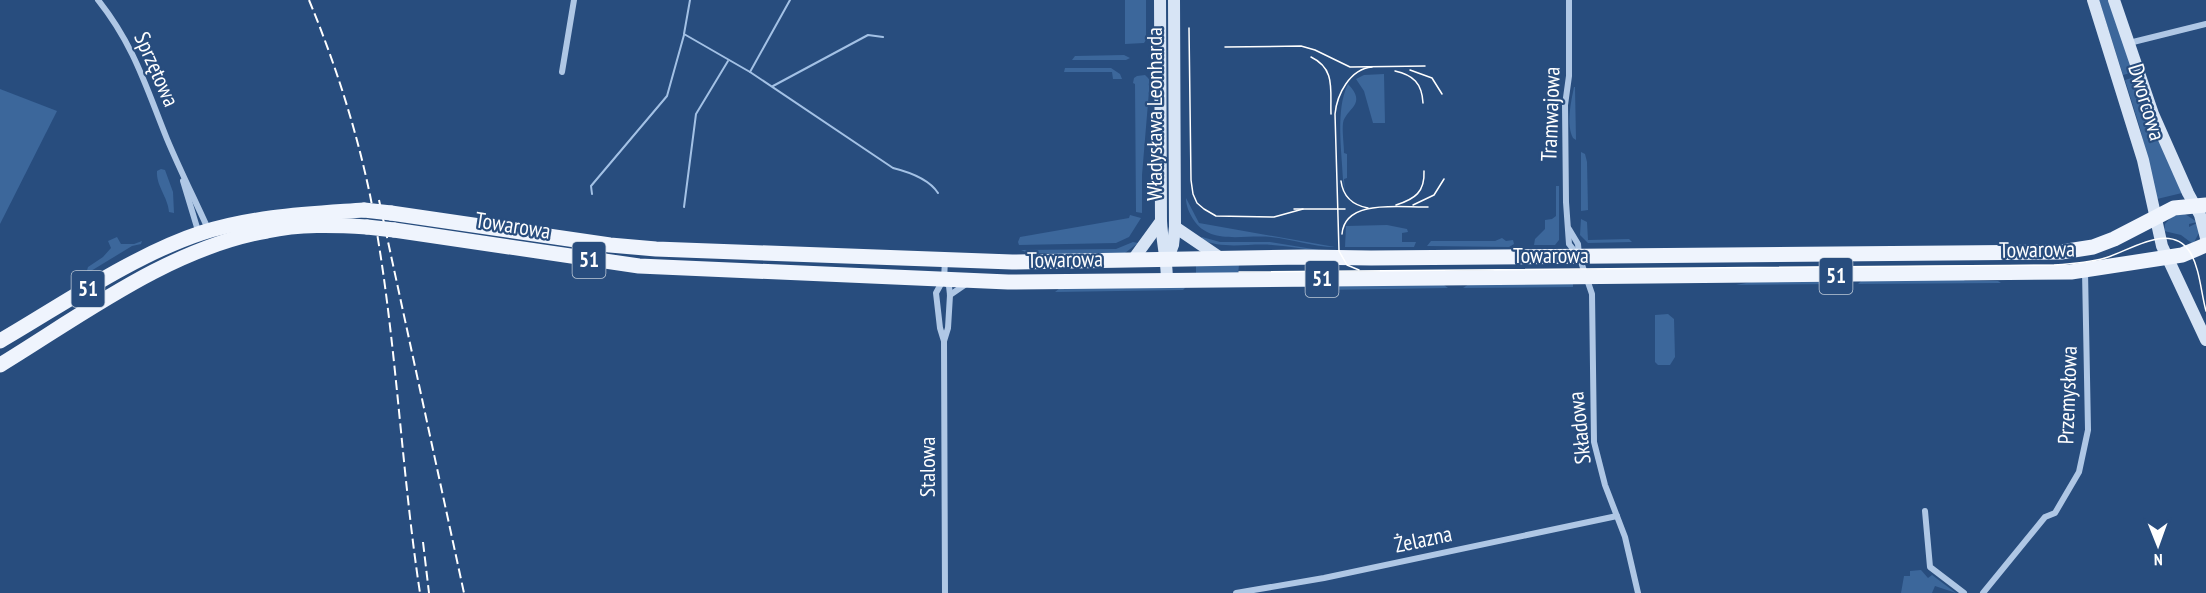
<svg xmlns="http://www.w3.org/2000/svg" width="2206" height="593" viewBox="0 0 2206 593" font-family="'PT Sans Narrow',sans-serif">
<style>
.green{fill:#3c679b}
.lines{fill:none;stroke-linecap:round;stroke-linejoin:round}
.stream{stroke:#a3c1e5;stroke-width:2}
.street{stroke:#afc7e5;stroke-width:6}
.secondary{stroke:#d7e4f5;stroke-width:12}
.primary{stroke:#eff4fd;stroke-width:15}
.tram{stroke:#fff;stroke-width:1.5}
.rail{stroke:#fff;stroke-width:2;stroke-dasharray:10 4.5;stroke-linecap:butt}
.primary-bridge{stroke:#eff4fd;stroke-width:15}
.labels{text-anchor:middle;stroke-width:4.5;stroke-linejoin:round;paint-order:stroke}
.shield{fill:#284d7e;stroke:#becad8;stroke-width:1.5}
.shield-label{font-size:21px;font-weight:bold;fill:#fff}
.street-label{font-size:22px;fill:#fff;stroke:#284d7e}
</style>
<rect width="100%" height="100%" fill="#284d7e"/>
<g class="green">
<polygon points="1125,0 1146,0 1146,40 1144,43 1125,44"/>
<polygon points="2099,0 2109,0 2134,72 2123,75"/>
<polygon points="1124,55 1130,58 1126,60 1072,60 1075,56"/>
<polygon points="1065,68 1111,68 1120,74 1122,79 1113,79 1112,72 1064,72"/>
<polygon points="1384,74 1385,123 1373,123 1364,91 1356,79 1364,75"/>
<polygon points="1145,75 1149,79 1149,91 1142,175 1142,213 1136,212 1135,84 1133,83 1134,78 1137,76"/>
<polygon points="2135,77 2182,193 2157,199 2140,128 2125,80"/>
<path d="M1348,84C1368,105 1346,108 1343,123C1342,132 1344,144 1344,153L1347,154V178L1344,179L1345,191L1343,180C1342,152 1335,110 1348,84Z"/>
<path d="M1574,87H1575L1576,140L1573,138C1566,124 1571,102 1574,87Z"/>
<polygon points="0,89 57,111 0,224"/>
<polygon points="1581,152 1585,154 1587,162 1588,210 1581,211"/>
<path d="M161,169L165,170L173,192L174,213L169,212C168,197 156,186 157,171Z"/>
<polygon points="1556,186 1559,186 1559,240 1555,245 1534,245 1535,239 1545,229 1545,220 1552,219 1556,216"/>
<path d="M1186,198L1199,223L1335,247C1313,247 1292,239 1271,237C1244,234 1210,246 1193,219C1189,212 1186,206 1186,198Z"/>
<polygon points="2185,214 2197,222 2189,224 2189,227 2197,223 2199,233 2193,244 2181,235 2164,231 2165,224 2172,216"/>
<polygon points="1130,215 1141,218 1129,237 1116,243 1019,245 1018,242 1020,237 1129,218"/>
<polygon points="1581,219 1587,222 1588,240 1629,239 1632,242 1588,243 1580,235"/>
<polygon points="1387,225 1407,229 1408,232 1402,233 1402,242 1416,242 1414,247 1345,247 1346,226"/>
<polygon points="117,237 121,244 134,244 142,241 141,244 132,246 86,274 88,267 103,257 111,248 108,241"/>
<path d="M1202,237L1220,242H1270L1325,251C1307,250 1290,246 1272,245C1249,243 1222,250 1201,239Z"/>
<polygon points="1502,238 1506,241 1513,240 1514,244 1509,247 1427,246 1431,241 1495,241"/>
<polygon points="1133,242 1138,243 1125,253 1101,255 1028,253 1021,250 1116,249"/>
<polygon points="1253,264 1323,265 1239,265 1238,274 1196,275 1196,265"/>
<polygon points="1961,278 1965,281 1998,281 2001,283 1858,284 1861,281"/>
<polygon points="1833,281 1839,284 1736,285 1751,282"/>
<polygon points="1309,284 1444,285 1448,288 1323,290 1318,287 1293,287"/>
<polygon points="1469,284 1573,284 1573,287 1463,288"/>
<polygon points="1187,286 1183,290 1055,292 1060,288"/>
<polygon points="1668,314 1674,319 1675,357 1670,365 1658,365 1655,362 1655,315"/>
<polygon points="1921,570 1928,578 1932,575 1956,593 1935,586 1932,593 1901,593 1904,576 1910,576 1910,571"/>
</g>
<g class="lines">
<g class="stream">
<path d="M690,0L684,34L750,72L893,168C909,172 929,179 938,193"/>
<polyline points="750,72 790,0"/>
<polyline points="773,86 868,35 883,37"/>
<polyline points="592,194 591,186 667,96 684,35"/>
<polyline points="684,207 696,114 728,61"/>
</g>
<g class="street">
<path d="M98,0C134,45 146,87 167,139C180,170 195,200 209,231"/>
<polyline points="1569,0 1569,76 1565,105 1566,202 1569,244 1577,254"/>
<polyline points="2129,43 2206,24"/>
<polyline points="562,72 574,0"/>
<polyline points="183,181 199,234"/>
<polyline points="1569,229 1578,244 1579,256 1592,294 1594,442 1605,485 1625,537 1638,593"/>
<polyline points="942,282 936,293 940,328 944,341 945,593"/>
<polyline points="950,295 966,284"/>
<polyline points="944,341 948,328 950,295 949,286 944,280 945,260"/>
<polyline points="1925,511 1930,567 1964,593"/>
<polyline points="1236,593 1324,578 1617,516"/>
<polyline points="1983,593 2045,517 2055,513 2079,472 2088,430 2085,271"/>
</g>
<g class="secondary">
<path d="M1160,0L1161,221C1162,242 1167,260 1167,281"/>
<polyline points="2093,0 2143,160 2162,246 2206,340"/>
<polyline points="2114,0 2153,114 2188,193 2200,215 2206,238"/>
<polyline points="1175,227 1222,259"/>
<polyline points="1132,261 1161,221"/>
<polyline points="1167,261 1173,245 1175,227 1174,0"/>
</g>
<g class="primary">
<polyline points="391,213 610,245 656,249 1012,262 1305,257 1371,258 2061,252 2093,247 2114,239 2174,208 2206,205"/>
<polyline points="394,230 639,266 1008,282 2071,272 2182,255 2206,245"/>
<path d="M0,341C62,305 134,255 201,233C254,216 309,214 364,210"/>
<path d="M0,365C82,315 170,248 267,231C300,224 333,225 367,227"/>
</g>
<g class="tram">
<polyline points="1189,28 1191,180 1193,194 1197,203 1204,209 1216,216 1274,217 1303,209"/>
<polyline points="1225,47 1301,46 1315,50 1350,67 1425,66"/>
<path d="M1311,57C1336,69 1330,90 1331,114"/>
<polyline points="1410,70 1432,78 1442,94"/>
<path d="M1395,71C1413,75 1422,83 1423,103"/>
<path d="M1341,181C1343,197 1352,205 1368,208"/>
<path d="M1396,205C1415,199 1425,192 1424,171"/>
<polyline points="1413,205 1434,195 1444,179"/>
<polyline points="1294,209 1345,209"/>
<path d="M1342,234C1345,198 1402,208 1428,207"/>
<path d="M1359,270L1347,265L1339,251L1335,114C1337,94 1350,69 1372,67"/>
<path d="M1239,272L2054,265C2071,264 2088,263 2105,258C2130,251 2170,221 2190,252C2200,269 2201,293 2206,311"/>
</g>
<g class="rail">
<path d="M309,0C335,63 356,128 370,195C396,325 400,462 420,593"/>
<polyline points="379,200 464,593"/>
<polyline points="423,542 429,593"/>
</g>
<g class="primary-bridge">
<polyline points="364,210 391,213"/>
<polyline points="367,227 394,230"/>
</g>
</g>
<g class="labels">
<g class="shield">
<rect x="572.5" y="242" width="33" height="36" rx="4.5"/>
<rect x="1819.5" y="258" width="33" height="36" rx="4.5"/>
<rect x="1305.5" y="261" width="33" height="36" rx="4.5"/>
<rect x="71.5" y="271" width="33" height="36" rx="4.5"/>
</g>
<g class="shield-label">
<text x="589" y="267">51</text>
<text x="1836" y="283">51</text>
<text x="1322" y="286">51</text>
<text x="88" y="296">51</text>
</g>
<g class="street-label">
<text transform="translate(157 69) rotate(66)" y="8">Sprzętowa</text>
<text transform="translate(2147 102) rotate(73)" y="8">Dworcowa</text>
<text transform="translate(1154 114) rotate(-90)" y="8">Władysława Leonharda</text>
<text transform="translate(1550 114) rotate(-88)" y="8">Tramwajowa</text>
<text transform="translate(513 225) rotate(9)" y="8">Towarowa</text>
<text transform="translate(2037 249) rotate(-1)" y="8">Towarowa</text>
<text x="1551" y="263">Towarowa</text>
<text transform="translate(1065 259) rotate(-1)" y="8">Towarowa</text>
<text transform="translate(2067 395) rotate(-88)" y="8">Przemysłowa</text>
<text transform="translate(1579 428) rotate(-96)" y="8">Składowa</text>
<text transform="translate(927 467) rotate(-90)" y="8">Stalowa</text>
<text transform="translate(1423 539) rotate(-12)" y="8">Żelazna</text>
</g>
</g>
<g transform="translate(2158 545) rotate(179)" stroke="#284d7e" stroke-width="4.5" paint-order="stroke">
<path d="M0-4.5L10 22L0 15L-10 22Z" fill="#ffffff"/>
<text y="-9" font-size="16" font-weight="bold" text-anchor="middle" fill="#ffffff">N</text>
</g>
</svg>
